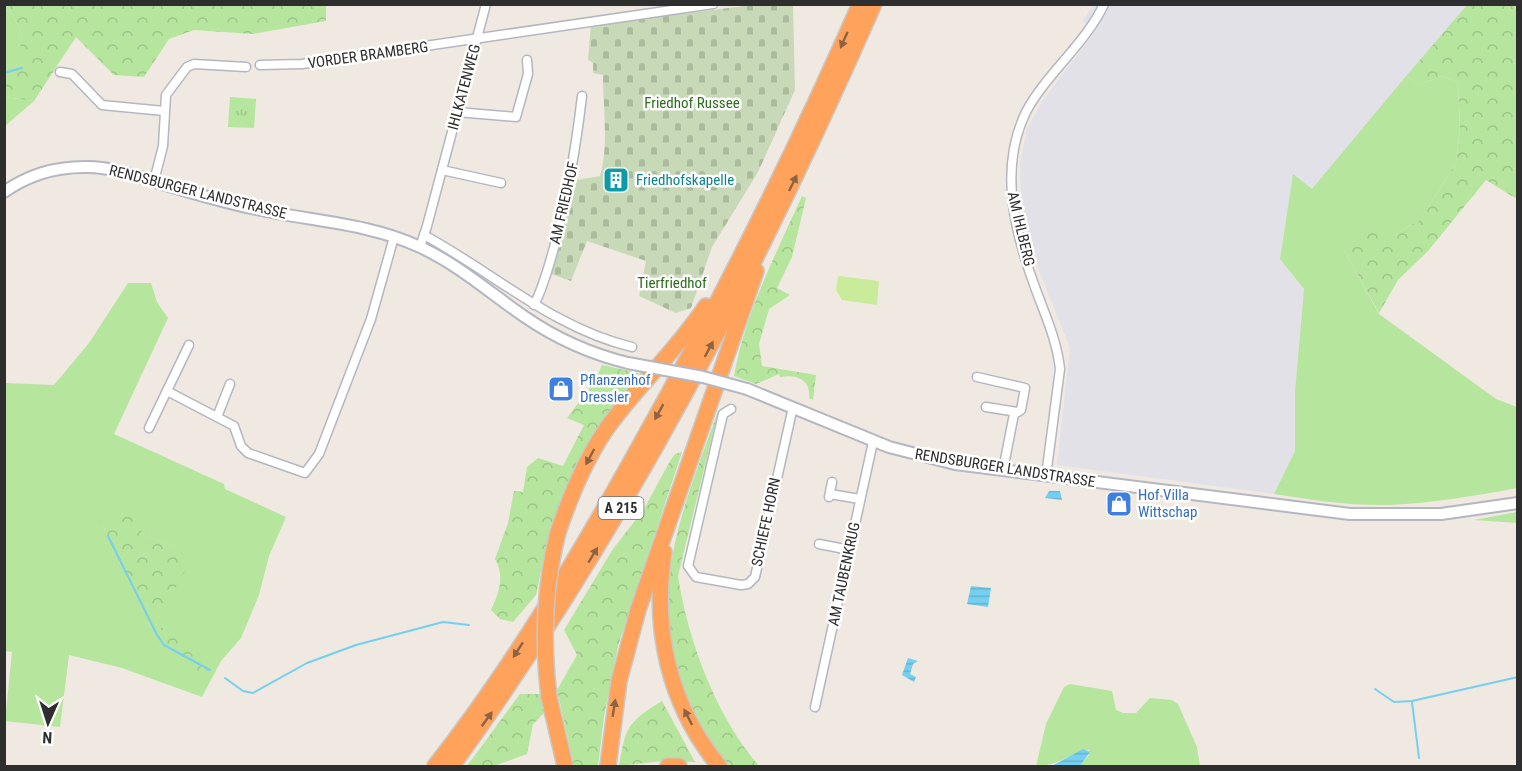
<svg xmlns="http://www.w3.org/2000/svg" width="1522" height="771" viewBox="0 0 1522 771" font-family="'Roboto Condensed',sans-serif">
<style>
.industrial{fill:#e3e1e8}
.grass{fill:#b6e59e;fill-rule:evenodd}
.forest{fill:url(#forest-crowns)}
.cemetery{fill:url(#cemetery-stones)}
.park{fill:url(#park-tufts)}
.pitch{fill:#c9ec9a}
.water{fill:url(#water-rules)}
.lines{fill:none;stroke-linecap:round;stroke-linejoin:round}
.stream{stroke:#75cff0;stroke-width:2}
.minor-casing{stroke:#b4b7c1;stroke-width:11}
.tertiary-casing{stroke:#b4b7c1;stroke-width:14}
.motorway-casing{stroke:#c9c9c9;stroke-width:18}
.minor{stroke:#fff;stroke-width:8}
.tertiary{stroke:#fff;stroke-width:10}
.motorway{stroke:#ffa35c;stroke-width:15}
.tertiary-bridge-casing{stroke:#b4b7c1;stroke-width:14;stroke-linecap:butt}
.motorway-bridge-casing{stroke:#c9c9c9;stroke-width:18;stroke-linecap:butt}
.tertiary-bridge{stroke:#fff;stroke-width:10}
.motorway-bridge{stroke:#ffa35c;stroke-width:15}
.oneway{fill:#8c6343}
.labels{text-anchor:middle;stroke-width:5;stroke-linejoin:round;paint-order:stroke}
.shield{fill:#fff;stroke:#6d6d6d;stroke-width:1.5}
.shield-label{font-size:14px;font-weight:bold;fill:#2e2e2e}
.street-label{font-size:15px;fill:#2e2e2e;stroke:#fff}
.park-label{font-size:15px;fill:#2c6e1b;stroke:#fff}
.culture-label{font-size:15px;fill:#0d838f;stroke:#fff;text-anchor:start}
.shop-label{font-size:15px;fill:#366cbe;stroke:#fff;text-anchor:start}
</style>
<defs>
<pattern id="forest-crowns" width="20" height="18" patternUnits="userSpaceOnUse" patternTransform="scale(1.5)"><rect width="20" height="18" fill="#b6e59e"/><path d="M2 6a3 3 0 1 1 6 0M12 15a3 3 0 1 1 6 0" fill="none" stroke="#9dc588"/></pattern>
<pattern id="cemetery-stones" width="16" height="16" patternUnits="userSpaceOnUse" patternTransform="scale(1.5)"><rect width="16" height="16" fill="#c8d9b8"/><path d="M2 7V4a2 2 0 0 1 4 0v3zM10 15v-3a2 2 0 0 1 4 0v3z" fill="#acbb9e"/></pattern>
<pattern id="park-tufts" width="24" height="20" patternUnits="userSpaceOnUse" patternTransform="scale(1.5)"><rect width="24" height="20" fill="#b6e59e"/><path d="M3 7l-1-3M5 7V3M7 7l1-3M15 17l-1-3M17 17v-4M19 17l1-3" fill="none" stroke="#9dc588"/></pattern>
<pattern id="water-rules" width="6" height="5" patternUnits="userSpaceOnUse" patternTransform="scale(1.5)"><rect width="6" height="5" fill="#75cff0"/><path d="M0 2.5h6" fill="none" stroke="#66b2ce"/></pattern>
</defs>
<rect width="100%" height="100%" fill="#efe9e1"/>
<polygon class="industrial" points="1094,5 1467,5 1312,190 1293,175 1280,259 1304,289 1295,391 1295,451 1274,494 1057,465 1070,348 1039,271 1021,204 1020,163 1027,129 1043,100 1096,30 1082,21"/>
<g class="grass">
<polygon points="4,9 11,12 22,34 19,64 5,70"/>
<path d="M1407,75L1418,85L1443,76L1458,83L1460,128L1456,163L1420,220L1390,237L1344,250L1379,314L1496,399L1517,407V488C1475,496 1433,503 1389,505C1351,506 1312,500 1274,494L1295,451V391L1304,289L1280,259L1293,174L1312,189Z"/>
<polygon points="5,97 34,101 5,126"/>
<path d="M128,283H151L157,302L168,318L114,434L224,484L225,489L286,517L269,556L259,595L241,638L221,661L202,697L122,668L69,655L60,727L5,721L12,652L4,651L5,383L54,385L89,343ZM102,525L142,533L193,555L149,620Z"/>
<polygon points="1517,512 1517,523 1474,520"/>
<path d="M1070,684L1112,691L1116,710L1123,713H1136L1150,698L1172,700L1178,704L1197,747L1200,766H1080L1089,755V750C1066,755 1058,766 1036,766L1046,724L1064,687Z"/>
</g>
<g class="forest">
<polygon points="5,4 326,5 326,21 253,34 194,30 169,39 144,77 114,75 76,37 34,101 5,97 5,70 18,64 22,34 11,12 5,9"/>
<polygon points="1467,5 1517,5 1517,195 1515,198 1486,180 1428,251 1398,280 1379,313 1344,250 1365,230 1390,237 1420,220 1456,163 1460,128 1458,83 1443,76 1418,85 1407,75"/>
<path d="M802,196L806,198L792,257L777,288L790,295L769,309L759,344L762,366L816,375L813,400L809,398C811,379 796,374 780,377L779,374L756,384L734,376C745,313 776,254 802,196Z"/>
<path d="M602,365L639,373L601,422L571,476L550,528L536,595L513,622L500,619L491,610C499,593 505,576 495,559L508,523L514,491L523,492L527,467L538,458L563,466L584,425L567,418L595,381Z"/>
<path d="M719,408L678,576C688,641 716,716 759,766H730C708,744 692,713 682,683C648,578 685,506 719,408Z"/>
<polygon points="682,452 618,646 604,716 598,766 574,766 557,690 577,655 564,630 613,549 644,509 670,461 675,454"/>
<polygon points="113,507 139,520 142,533 194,555 161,614 149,620 102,525"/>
<polygon points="154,628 163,628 210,660 210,670 199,674 161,653 152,638"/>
<polygon points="520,694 540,694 544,713 533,724 527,754 494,766 467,766"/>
<path d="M662,701L695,762L663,761L619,766C626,726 627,723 662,701Z"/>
</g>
<path class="cemetery" d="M753,5H793L795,90L758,172L712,247L691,308L676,313L639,296L646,261L587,241L571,281L551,274L577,180L600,176C609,148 603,106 603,75L593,73V63L588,60L591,25Z"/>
<polygon class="park" points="230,97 256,99 254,128 228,127"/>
<polygon class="pitch" points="838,276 879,281 877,305 842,300 836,290"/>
<g class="water">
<polygon points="1049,491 1060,491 1062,500 1045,498"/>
<polygon points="971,586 991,588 988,607 967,604"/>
<polygon points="908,658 918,661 913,664 910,674 916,677 914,682 902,675"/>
<polygon points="1083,749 1090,752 1080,766 1052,766"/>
</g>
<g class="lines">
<g class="stream">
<polyline points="4,73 22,68"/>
<polyline points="108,536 157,635 164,645 210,670"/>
<polyline points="225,678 243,691 253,693 307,663 356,645 443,622 469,625"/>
<polyline points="1375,689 1394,702 1412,701 1518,677"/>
<polyline points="1412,702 1419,758"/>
</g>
<g class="minor-casing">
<g id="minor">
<polyline points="260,65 302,64 713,4"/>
<polyline points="60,72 72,74 102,105 164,111"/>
<polyline points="457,112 516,117 528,74 527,60"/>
<polyline points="442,170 501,183"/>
<polyline points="154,181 163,146 166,95 187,67 194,64 246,67"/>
<path d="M424,235C494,273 553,328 632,347"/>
<polyline points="420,247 427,226 486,4"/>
<path d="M534,305C544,286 549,265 555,244C568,195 576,147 582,96"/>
<polyline points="977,377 1025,388 1021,410 1014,414 1003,470"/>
<polyline points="167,391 234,426 241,446 248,453 305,473 319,454 371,319 394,237"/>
<polyline points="986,407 1017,412"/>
<polyline points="731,409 723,414 688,566 696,577 741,585 748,584 755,577 793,407"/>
<polyline points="217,417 230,384"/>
<polyline points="149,428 189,345"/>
<path d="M1046,476L1060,369C1057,341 1046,317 1036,290C1015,234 998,169 1026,112C1046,74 1087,42 1104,4"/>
<polyline points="830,494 860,499"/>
<polyline points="829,497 832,482"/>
<polyline points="819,544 850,550"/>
<polyline points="815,707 873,442"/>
</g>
</g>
<g class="tertiary-casing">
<g id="tertiary">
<path d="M4,192C29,174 59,166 90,167C113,168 134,175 156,182C189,192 222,202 256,209C310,221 369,223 420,247C459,265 490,293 525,317C557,339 591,354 628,363"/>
<polyline points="747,389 889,447 955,464 1350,514 1441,514 1518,503"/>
</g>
</g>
<g class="motorway-casing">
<g id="motorway">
<path d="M558,532C571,495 585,460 607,428C638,385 677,350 706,306"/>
<path d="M664,552C652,629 669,705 719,766"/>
<polyline points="549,697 565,766"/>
<path d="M435,766C515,664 581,552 644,438C723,297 795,152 860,4"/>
<path d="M452,766C623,530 757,271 874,4"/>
<polyline points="608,766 619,681 638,610 756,271"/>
<polyline points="668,766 679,766"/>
</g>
</g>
<use href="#minor" class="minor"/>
<use href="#tertiary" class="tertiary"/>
<use href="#motorway" class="motorway"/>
<g class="tertiary-bridge-casing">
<polyline id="tertiary-bridge" points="628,363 703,377 747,389"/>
</g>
<g class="motorway-bridge-casing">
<path id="motorway-bridge" d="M549,697C542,640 544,587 558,532"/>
</g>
<use href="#tertiary-bridge" class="tertiary-bridge"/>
<use href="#motorway-bridge" class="motorway-bridge"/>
</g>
<defs><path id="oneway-solid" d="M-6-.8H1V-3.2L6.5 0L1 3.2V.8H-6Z" transform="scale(1.5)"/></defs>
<g class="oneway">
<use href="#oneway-solid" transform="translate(844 40) rotate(114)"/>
<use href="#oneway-solid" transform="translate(793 183) rotate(-64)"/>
<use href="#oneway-solid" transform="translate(709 349) rotate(-62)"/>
<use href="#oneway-solid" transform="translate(659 412) rotate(119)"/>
<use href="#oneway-solid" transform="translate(590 457) rotate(118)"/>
<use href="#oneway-solid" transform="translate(593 555) rotate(-59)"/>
<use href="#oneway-solid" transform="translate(518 650) rotate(123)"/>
<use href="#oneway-solid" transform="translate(614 708) rotate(-81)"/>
<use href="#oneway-solid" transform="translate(688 717) rotate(-117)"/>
<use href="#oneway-solid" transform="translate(487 719) rotate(-54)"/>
</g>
<defs>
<g id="building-square" transform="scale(1.35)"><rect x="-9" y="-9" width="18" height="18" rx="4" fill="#0f9aa8" stroke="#fff"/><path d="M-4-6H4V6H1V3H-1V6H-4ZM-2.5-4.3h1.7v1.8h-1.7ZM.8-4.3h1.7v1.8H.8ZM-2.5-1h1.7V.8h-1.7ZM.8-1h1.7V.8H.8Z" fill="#fff"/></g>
<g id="shop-square" transform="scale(1.35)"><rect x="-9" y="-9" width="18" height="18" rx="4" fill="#3f7fe0" stroke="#fff"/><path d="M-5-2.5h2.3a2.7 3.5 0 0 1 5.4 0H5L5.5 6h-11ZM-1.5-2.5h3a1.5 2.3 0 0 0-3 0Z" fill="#fff"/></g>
</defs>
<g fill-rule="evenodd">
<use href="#building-square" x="616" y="180"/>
<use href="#shop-square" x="561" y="389"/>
<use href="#shop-square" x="1119" y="504"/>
</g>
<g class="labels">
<rect class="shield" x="598.5" y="497" width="45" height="22" rx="4.5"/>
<g class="shield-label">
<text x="621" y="513">A 215</text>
</g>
<g class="street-label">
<text transform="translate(368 55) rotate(-8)" y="5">VORDER BRAMBERG</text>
<text transform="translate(464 87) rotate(-75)" y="5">IHLKATENWEG</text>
<text transform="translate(198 192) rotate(14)" y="5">RENDSBURGER LANDSTRASSE</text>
<text transform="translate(564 203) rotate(-77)" y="5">AM FRIEDHOF</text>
<text transform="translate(1021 229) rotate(77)" y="5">AM IHLBERG</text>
<text transform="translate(1005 468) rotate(9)" y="5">RENDSBURGER LANDSTRASSE</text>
<text transform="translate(766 522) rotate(-78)" y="5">SCHIEFE HORN</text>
<text transform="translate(844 574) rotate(-78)" y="5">AM TAUBENKRUG</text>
</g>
<g class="park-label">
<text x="692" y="108">Friedhof Russee</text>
<text x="672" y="288">Tierfriedhof</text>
</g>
<g class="culture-label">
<text x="636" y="185">Friedhofskapelle</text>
</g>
<g class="shop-label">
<text x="580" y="385">Pflanzenhof<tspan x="580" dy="17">Dressler</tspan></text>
<text x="1138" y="500">Hof Villa<tspan x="1138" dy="17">Wittschap</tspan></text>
</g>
</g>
<rect width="1522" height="771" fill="none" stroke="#2e2e2e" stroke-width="12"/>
<g transform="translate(48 723) rotate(183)" stroke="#ffffff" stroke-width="4.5" paint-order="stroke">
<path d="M0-4.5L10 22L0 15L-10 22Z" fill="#2e2e2e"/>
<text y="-9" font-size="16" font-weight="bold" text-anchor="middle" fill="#2e2e2e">N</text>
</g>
</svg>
